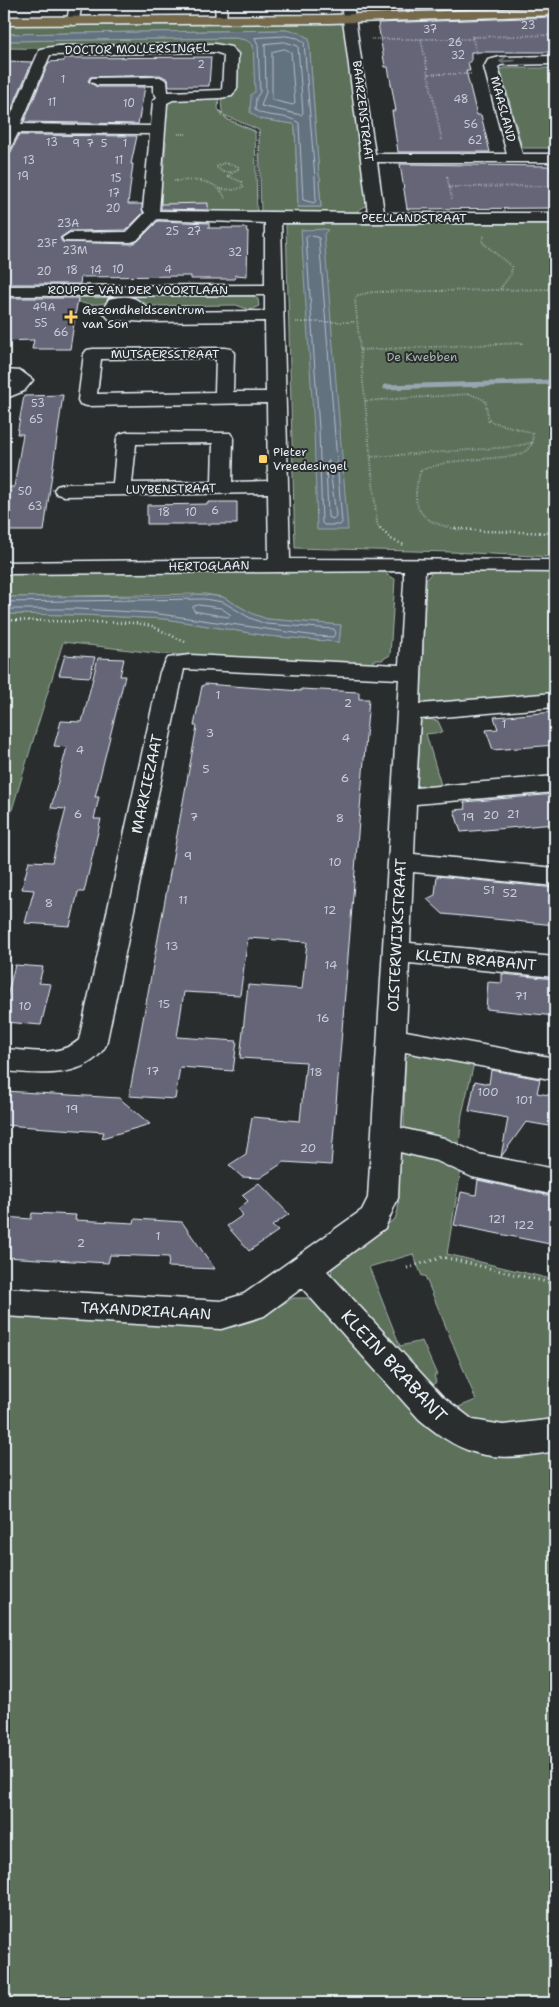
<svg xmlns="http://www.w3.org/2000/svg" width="559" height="2007" viewBox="0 0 559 2007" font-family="'Shantell Sans',sans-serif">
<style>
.green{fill:#5c705a;stroke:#a2b0a9}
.water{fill:#64727f;stroke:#99a5af}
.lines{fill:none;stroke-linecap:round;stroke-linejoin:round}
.shore{stroke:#b3bec8;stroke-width:1}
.stream{stroke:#99a5af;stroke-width:5}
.building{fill:#656577;stroke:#e8f1f8}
.minor-casing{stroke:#e8f1f8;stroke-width:3}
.major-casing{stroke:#e8f1f8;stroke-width:3}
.path-far2{stroke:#e8f1f8;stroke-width:2;stroke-dasharray:0.5 2;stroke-linecap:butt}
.path-far1{stroke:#e8f1f8;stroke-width:2.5;stroke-dasharray:1 3;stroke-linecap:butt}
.path{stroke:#e8f1f8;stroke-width:3;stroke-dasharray:1 4;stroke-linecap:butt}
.minor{fill:#2a2d2e;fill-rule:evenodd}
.major{fill:#756b4b;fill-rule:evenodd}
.oneway{stroke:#6c7275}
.poi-dot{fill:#ffd166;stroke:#2a2d2e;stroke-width:2}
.labels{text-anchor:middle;stroke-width:4;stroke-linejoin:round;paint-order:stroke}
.far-number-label{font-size:11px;fill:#c7ced8}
.far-street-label{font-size:12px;fill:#e8f1f8;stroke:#2a2d2e}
.far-poi-label{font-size:12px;fill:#e8f1f8;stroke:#2a2d2e;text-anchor:start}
.far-park-label{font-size:12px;fill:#a9b7b1;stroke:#2a2d2e}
.number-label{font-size:12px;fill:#c7ced8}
.street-label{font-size:15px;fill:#e8f1f8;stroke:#2a2d2e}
.near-street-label{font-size:18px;fill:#e8f1f8;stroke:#2a2d2e}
</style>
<rect width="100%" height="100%" fill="#2a2d2e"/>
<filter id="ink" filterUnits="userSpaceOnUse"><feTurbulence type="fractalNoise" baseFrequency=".02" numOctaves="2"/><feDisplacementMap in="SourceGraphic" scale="10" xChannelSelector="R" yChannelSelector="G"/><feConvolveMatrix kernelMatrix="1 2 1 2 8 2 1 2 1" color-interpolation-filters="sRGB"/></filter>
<g filter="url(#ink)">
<g class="green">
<path d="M284,22L340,23L341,25H345L367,205L356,212L261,214L259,130L224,115L228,120L255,131L257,214L161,213L156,208L161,205L162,185L159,179L163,176L166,142L162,139L163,120L167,117L168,104L165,100L219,97L218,109L223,114C217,97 229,69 233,51L4,48V41L235,38L247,40L253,45L260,119L293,124L295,126L298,207H321L309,39L305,36L286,30L4,34V25Z"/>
<polygon points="505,68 553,68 550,71 555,87 555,148 522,148 515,121 511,119 510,117 513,115 506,88 502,87 504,83 502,74 496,72 496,70"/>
<polygon points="286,224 555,224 555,557 451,552 295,548"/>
<path d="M253,296L258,299L259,306L250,310L236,305L150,306C126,288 101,313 77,301L81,297Z"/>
<polygon points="387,570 387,575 395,579 390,655 382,660 373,660 373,665 163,654 63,642 4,836 4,614 81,615 166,619 268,636 339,642 341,625 267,619 253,614 223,597 205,594 4,597 4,573"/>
<polygon points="441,570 555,572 555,695 434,704 423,702 421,699 426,580 431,573"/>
<polygon points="423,718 438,721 443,732 426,734 441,785 463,783 464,787 417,791 421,720"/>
<polygon points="413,1052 474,1063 462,1114 459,1145 404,1133 405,1058"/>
<polygon points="401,1148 461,1169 447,1254 555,1280 555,1422 505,1429 484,1429 456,1408 476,1400 425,1276 422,1276 413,1254 369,1267 400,1346 422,1341 437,1375 434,1375 436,1382 432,1387 341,1291 331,1274 334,1261 395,1219 398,1210"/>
<path d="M293,1298H308L317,1303L427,1423C472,1464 499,1457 555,1449V2003H4V1313L232,1327L253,1321Z"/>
</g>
<g class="water">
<polygon points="286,30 300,33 309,39 319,175 321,180 319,181 321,207 298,207 295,126 293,124 260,119 250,113 251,94 255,92 253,45 246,40 235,38 4,41 4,34"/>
<polygon points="325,229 328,230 324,234 348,530 317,530 314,429 301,230"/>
<polygon points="195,594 223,597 253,614 267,619 341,625 339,642 268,636 166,619 81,615 4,614 4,597 191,596"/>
</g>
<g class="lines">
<g class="shore">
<path d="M286,36L298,38L304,42L315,178L316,200L314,203L303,200L299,123C286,113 268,119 255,110L256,98L260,92L258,45L255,38Z"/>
<polygon points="285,42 298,46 303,113 301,115 261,106 266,92 265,44"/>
<polygon points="285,49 291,52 295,103 293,105 272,100 272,52"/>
<polygon points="309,235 319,238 342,523 340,525 324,525 322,523 319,429 306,238"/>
<polygon points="329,461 336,516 333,519 328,517 326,464"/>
<polyline points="4,602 204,599 223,602 250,618 266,624 334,629 336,633 333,637 316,636 152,613 78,609 4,609"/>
<polygon points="198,605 221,608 231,615 228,617 194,611 193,607"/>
</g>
<polyline class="stream" points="385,387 555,382"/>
</g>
<g class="building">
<polygon points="374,4 555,4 555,5 376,12"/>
<polygon points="555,17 555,52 471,52 471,62 468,62 470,71 466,71 477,115 481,115 490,152 398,152 392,111 396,111 388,67 385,67 378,23"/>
<polygon points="211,57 209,86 169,86 168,79 160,75 90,77 88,81 97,87 145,87 138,124 24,122 49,62 64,61 64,58"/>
<polygon points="7,61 32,62 6,122 4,122 4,70"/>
<polygon points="19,135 137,136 131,164 133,164 128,204 142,204 143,213 126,230 70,231 60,238 62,242 132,244 138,241 158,221 209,223 209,228 247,228 246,231 248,231 247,276 235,275 235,279 191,279 191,276 81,277 80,284 4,284 4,154 11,152"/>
<polygon points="400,164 549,166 555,186 555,208 407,209"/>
<polygon points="208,203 208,210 161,209 161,204"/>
<polygon points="4,298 78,298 70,349 32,349 34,340 4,341"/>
<polygon points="63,395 44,531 4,531 4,510 8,487 14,487 23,434 17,434 24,396"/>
<polygon points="208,502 237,502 237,524 147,524 147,505 208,504"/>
<polygon points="65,655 95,657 90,677 59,675"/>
<polygon points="98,658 124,659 120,676 125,676 95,797 99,797 94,819 101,819 84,892 78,892 70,926 25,923 34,890 22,889 29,861 52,862 66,809 51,808 67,747 54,746 61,721 82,722"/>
<polygon points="205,684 301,691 301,689 359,692 359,699 369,699 331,1165 284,1162 260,1178 242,1177 229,1165 246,1154 252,1117 300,1121 306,1062 240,1058 248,985 302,989 307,942 248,938 240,995 184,992 177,1037 237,1041 233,1071 180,1067 175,1099 129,1096 197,726 194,726 202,686"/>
<polygon points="555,712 555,745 493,750 486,730 498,729 494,717"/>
<polygon points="555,794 555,824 461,832 454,810 466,809 464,802"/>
<polygon points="437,876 555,888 555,925 443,914 427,899 435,895"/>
<polygon points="15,965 43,967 39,983 51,984 41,1025 4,1022 4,1008"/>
<polygon points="502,974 555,979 555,1016 486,1009 488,982 502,983"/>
<polygon points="491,1070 540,1079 537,1093 555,1096 555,1127 526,1122 501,1157 508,1118 469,1111 475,1081 489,1084"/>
<polygon points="4,1091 119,1098 150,1124 102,1138 104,1132 4,1125"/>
<polygon points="478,1180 555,1197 555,1245 454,1225 461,1192 476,1195"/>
<polygon points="259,1183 289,1214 272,1226 278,1231 249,1251 227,1226 243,1215 238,1209 248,1201 242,1195"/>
<polygon points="32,1213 76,1215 75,1220 134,1223 135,1219 182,1222 215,1269 168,1267 169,1257 110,1255 108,1263 4,1257 4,1217 31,1219"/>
</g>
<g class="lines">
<g class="minor-casing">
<g id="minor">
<polygon points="70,4 82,4 78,24 73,25 67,21"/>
<polygon points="215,4 227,4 226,22 216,22"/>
<path d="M341,4H353L375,154H507L484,67L488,60L500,57L555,56V64L501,65L498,67L522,154H555V162H377L384,213H555V223H281L290,559L555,560V572L425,571L420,704L555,693V707L420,719L416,788L555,776V792L416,804L414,854L555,868V886L413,872L410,943L555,957V977L409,963L406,1031L555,1058V1080L405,1052L401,1128L444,1138L478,1154L555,1169V1195L472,1177L437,1161L400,1152L398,1198L385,1228L327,1271L443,1397L473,1420L503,1425L555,1419V1451C495,1462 467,1460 419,1419L302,1288L264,1316L221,1329L4,1316V1288L221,1301L244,1294L362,1210L368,1198L399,679L184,669L106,1045C87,1080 37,1074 4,1071V1049C29,1050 58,1058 79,1040L160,672L168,658L190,655L399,665L404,583V571L4,574V562L269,559L268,493L64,496L57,494L54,490L57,486L64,484L113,483L117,438L120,434L127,432L230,433L233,437L232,482L268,481L267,403L87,406L80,404L78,400L84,354L87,350L93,349L225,348L231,349L234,353L233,392H266L265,321L148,322L115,320L109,319L102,311L109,299C131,294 136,297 152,312L265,311V295L4,296V286L265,285V223L157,219L137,240L131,242L64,241L62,238L70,233L127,232L145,213L143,209L150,134L18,133L9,151L4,152V124H7L40,49L58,46L215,44L231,47L238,54L237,88L232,96L220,98L173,100L167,103L159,211L368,213ZM215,52L224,55L222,90L168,92L167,81L160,77L92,78L90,81L97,85H153V91L157,97L153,101L151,126L21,124L50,55ZM122,307H127L132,311L120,310ZM216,358L215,392L97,394L101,359ZM213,443L212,482L132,483L136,444Z"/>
<polygon points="4,370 21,371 33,380 24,391 4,399 4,387 13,381 4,380"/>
</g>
</g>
<g class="major-casing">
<polygon id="major" points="555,7 555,15 330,23 4,25 4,17 330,15"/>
</g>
<g class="path-far2">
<polyline points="472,36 477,54"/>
<polyline points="472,37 555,35"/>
<polyline points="371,39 421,39 442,141"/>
<polyline points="421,39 473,39"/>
<polyline points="428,74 472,74"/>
<polyline points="220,111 222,116 258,133 258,199"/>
<polyline points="178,134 186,134"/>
<polyline points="447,176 452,199"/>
<path d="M174,181C193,180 217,178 225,198"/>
<polyline points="449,187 555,186"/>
<polyline points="221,189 234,190 243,187 242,182 228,176 238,169 238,166 223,163 216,167 223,172 231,172"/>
<polyline points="484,236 482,242 512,267 511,274 500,289"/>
<polyline points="296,322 356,322"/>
<polyline points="4,324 7,308"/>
<polyline points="359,350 524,343"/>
<path d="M365,401L470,394L485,400L489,421L533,433L532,444L526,451L515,456L448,462L421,470C407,512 423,523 462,530"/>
<polyline points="371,457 511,447 535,442"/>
<polyline points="380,530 377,523 355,299 358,295 372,292 555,289"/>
</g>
<g class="path-far1">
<polyline points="380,528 391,539 404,545"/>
<polyline points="455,528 483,531 555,533"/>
<polyline points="4,620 135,623 152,626 185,642"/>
</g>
<polyline class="path" points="407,1268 443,1257 555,1284"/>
<use href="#minor" class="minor"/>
<use href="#major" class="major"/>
</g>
<defs><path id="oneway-shaft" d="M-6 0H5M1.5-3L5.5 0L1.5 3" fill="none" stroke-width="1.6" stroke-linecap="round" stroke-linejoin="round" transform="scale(1.25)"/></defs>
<use class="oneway" href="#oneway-shaft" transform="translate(507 61) rotate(176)"/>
</g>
<g class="poi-dot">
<path d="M68.5 309.5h5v5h5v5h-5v5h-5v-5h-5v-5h5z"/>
<rect x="258" y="454" width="10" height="10" rx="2.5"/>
</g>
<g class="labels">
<g class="far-number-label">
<text x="528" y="29">23</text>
<text x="430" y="33">37</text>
<text x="455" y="46">26</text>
<text x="458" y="59">32</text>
<text x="201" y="68">2</text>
<text x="63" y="83">1</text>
<text x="461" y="103">48</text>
<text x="52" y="106">11</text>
<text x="129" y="107">10</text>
<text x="471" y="128">56</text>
<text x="475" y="144">62</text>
<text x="52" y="146">13</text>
<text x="76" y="147">9</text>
<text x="90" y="147">7</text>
<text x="104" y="147">5</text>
<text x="125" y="147">1</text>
<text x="29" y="164">13</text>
<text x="119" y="164">11</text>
<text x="23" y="180">19</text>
<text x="116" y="182">15</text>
<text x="114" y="197">17</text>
<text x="113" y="212">20</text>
<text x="68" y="227">23A</text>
<text x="172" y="235">25</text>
<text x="194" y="235">27</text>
<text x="47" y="247">23F</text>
<text x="75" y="254">23M</text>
<text x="235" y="256">32</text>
<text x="118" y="273">10</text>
<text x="168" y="273">4</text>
<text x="72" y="274">18</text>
<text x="96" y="274">14</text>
<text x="44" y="275">20</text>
<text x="44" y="311">49A</text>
<text x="41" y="327">55</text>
<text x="61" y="336">66</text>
<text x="38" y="407">53</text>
<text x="36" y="423">65</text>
<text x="25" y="495">50</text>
<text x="35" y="510">63</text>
<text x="215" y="514">6</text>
<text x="164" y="516">18</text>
<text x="191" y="516">10</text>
</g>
<g class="far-street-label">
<text transform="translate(137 49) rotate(-1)" y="4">DOCTOR MOLLERSINGEL</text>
<text transform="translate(503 109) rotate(75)" y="4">MAASLAND</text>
<text transform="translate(363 111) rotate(83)" y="4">BAARZENSTRAAT</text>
<text x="414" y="222">PEELLANDSTRAAT</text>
<text x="138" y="294">ROUPPE VAN DER VOORTLAAN</text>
<text x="165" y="358">MUTSAERSSTRAAT</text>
<text transform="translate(171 489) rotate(-1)" y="4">LUYBENSTRAAT</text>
<text transform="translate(209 566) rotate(-1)" y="4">HERTOGLAAN</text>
</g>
<g class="far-poi-label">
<text x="82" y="314">Gezondheidscentrum<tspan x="82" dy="14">van Son</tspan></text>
<text x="273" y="456">Pieter<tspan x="273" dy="14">Vreedesingel</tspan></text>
</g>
<g class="far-park-label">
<text x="422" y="361">De Kwebben</text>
</g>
<g class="number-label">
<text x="218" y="699">1</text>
<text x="348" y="707">2</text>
<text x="504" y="728">1</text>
<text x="210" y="737">3</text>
<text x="346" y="742">4</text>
<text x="80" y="754">4</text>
<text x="206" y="773">5</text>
<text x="345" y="782">6</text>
<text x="78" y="818">6</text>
<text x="513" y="818">21</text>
<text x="491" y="819">20</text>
<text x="194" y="821">7</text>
<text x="468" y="821">19</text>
<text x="340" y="822">8</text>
<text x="188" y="860">9</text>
<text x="335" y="866">10</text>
<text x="489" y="894">51</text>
<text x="510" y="897">52</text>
<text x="183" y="904">11</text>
<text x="49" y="907">8</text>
<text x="330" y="914">12</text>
<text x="172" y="950">13</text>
<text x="331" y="969">14</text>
<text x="521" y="1000">71</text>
<text x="164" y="1008">15</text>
<text x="25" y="1010">10</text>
<text x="323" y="1022">16</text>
<text x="153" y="1075">17</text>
<text x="316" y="1076">18</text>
<text x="488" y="1096">100</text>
<text x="524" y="1104">101</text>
<text x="72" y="1113">19</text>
<text x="308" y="1152">20</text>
<text x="497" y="1223">121</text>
<text x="524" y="1229">122</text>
<text x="158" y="1240">1</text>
<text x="81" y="1247">2</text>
</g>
<g class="street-label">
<text transform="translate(147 784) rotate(-78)" y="5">MARKIEZAAT</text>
<text transform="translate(397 935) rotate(-87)" y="5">OISTERWIJKSTRAAT</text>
<text transform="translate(476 960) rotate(5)" y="5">KLEIN BRABANT</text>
<text transform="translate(146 1311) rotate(3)" y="5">TAXANDRIALAAN</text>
</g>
<g class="near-street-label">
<text transform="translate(394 1366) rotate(47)" y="6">KLEIN BRABANT</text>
</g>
</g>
<rect width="559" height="2007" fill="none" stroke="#2a2d2e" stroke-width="20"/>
<rect x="10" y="10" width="539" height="1987" fill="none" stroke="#e8f1f8" stroke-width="2" filter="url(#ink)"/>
</svg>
